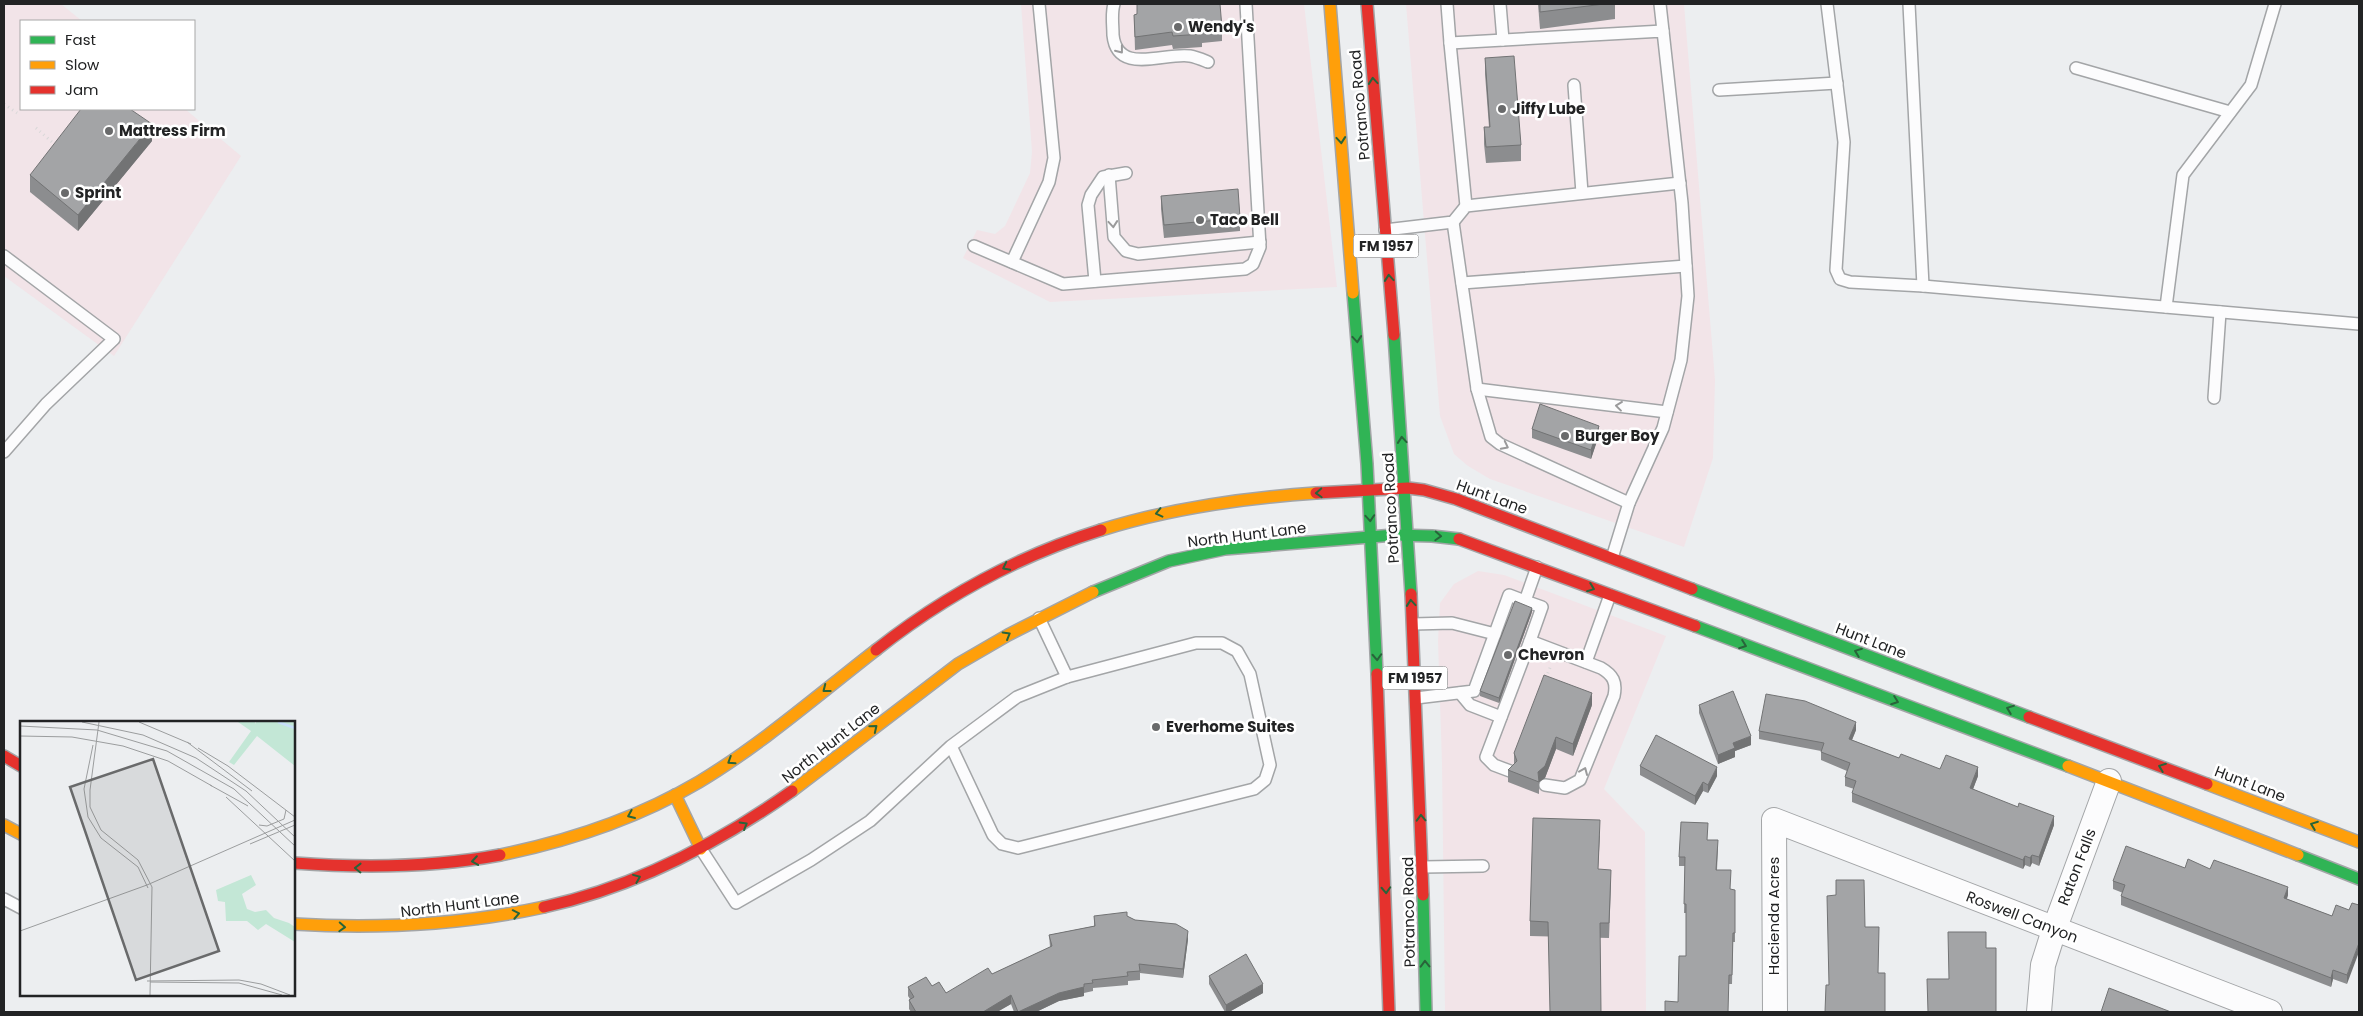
<svg xmlns="http://www.w3.org/2000/svg" width="2363" height="1016" viewBox="0 0 2363 1016" font-family="Poppins,sans-serif">
<style>
.commercial{fill:#f2e4e8}
.lines{fill:none;stroke-linecap:round;stroke-linejoin:round}
.lane-casing{stroke:#a3a5a7;stroke-width:14}
.street-casing{stroke:#a3a5a7;stroke-width:26}
.fast-casing{stroke:#a3a5a7;stroke-width:14}
.slow-casing{stroke:#a3a5a7;stroke-width:14}
.jam-casing{stroke:#a3a5a7;stroke-width:14}
.path{stroke:#d7d7d7;stroke-width:3;stroke-dasharray:1 4;stroke-linecap:butt}
.lane{stroke:#fcfcfd;stroke-width:11}
.street{stroke:#fcfcfd;stroke-width:24}
.fast{stroke:#30b455;stroke-width:11}
.slow{stroke:#ff9f0a;stroke-width:11}
.jam{stroke:#e5322d;stroke-width:11}
.wall{fill:#8c8d8f}
.shaded-wall{fill:#727374}
.building{fill:#a3a4a6;stroke:#727374}
.oneway{stroke:#9a9a9b}
.oneway2{stroke:#28643a}
.poi-dot{fill:#696a6b;stroke:#fff;stroke-width:2}
.labels{text-anchor:middle;stroke-width:5;stroke-linejoin:round;paint-order:stroke}
.shield{fill:#fff;stroke:#646566;stroke-width:1}
.shield-label{font-size:14px;font-weight:bold;fill:#222324}
.poi-label{font-size:15px;font-weight:bold;fill:#222324;stroke:#fff;text-anchor:start}
.street-label{font-size:15px;fill:#222324;stroke:#fff}
.inset-river{fill:none;stroke:#c7dff8;stroke-width:2.5}
.inset-road{fill:none;stroke:#9b9d9e;stroke-width:1}
.view{fill:#696a6b;fill-opacity:0.15;stroke:#696a6b;stroke-width:2.5}
.inset-edge{fill:none;stroke:#222324;stroke-width:2.5}
</style>
<rect width="100%" height="100%" fill="#eceef0"/>
<g class="commercial">
<polygon points="4,4 61,4 82,21 21,21 21,109 185,109 241,156 114,356 4,276"/>
<polygon points="1021,4 1304,4 1337,287 1050,302 963,258 977,230 995,234 1005,226 1030,173 1032,152"/>
<polygon points="1406,4 1684,4 1715,380 1713,458 1684,547 1490,479 1468,466 1454,454 1440,416"/>
<polygon points="1478,571 1504,575 1666,636 1604,789 1645,832 1646,1012 1445,1012 1442,763 1438,641 1440,603 1454,584"/>
</g>
<g class="lines">
<g class="lane-casing">
<g id="lane">
<path d="M1114,4C1111,14 1113,24 1113,35C1117,76 1165,52 1190,56C1196,57 1203,60 1208,62"/>
<polyline points="1447,4 1450,43 1663,31 1682,203 1688,296 1681,360 1663,428 1629,503 1612,558"/>
<polyline points="1500,4 1503,40"/>
<polyline points="1660,4 1663,31"/>
<polyline points="1827,4 1844,142 1836,270 1840,279 1850,282 1923,286 2359,324"/>
<polyline points="1909,4 1923,286"/>
<polyline points="1450,43 1466,206"/>
<polyline points="2076,68 2230,112"/>
<polyline points="1574,85 1582,193"/>
<polyline points="1719,90 1837,83"/>
<polyline points="1109,175 1114,237 1126,251 1138,254 1260,242"/>
<polyline points="1453,222 1477,389 1491,437 1500,444 1629,503"/>
<polyline points="1385,230 1453,222 1466,206 1680,183"/>
<polyline points="974,246 1063,284 1245,269 1253,264 1260,247 1246,4"/>
<polyline points="4,256 114,339 46,404 4,452"/>
<polyline points="1012,262 1049,182 1054,158 1039,4"/>
<polyline points="1095,281 1088,205 1091,195 1103,177 1126,173"/>
<polyline points="1462,283 1686,266"/>
<polyline points="2166,307 2183,175 2251,85 2275,4"/>
<polyline points="1477,389 1667,412"/>
<polyline points="2214,398 2220,312"/>
<polyline points="1039,618 1067,677"/>
<polyline points="1413,624 1452,623 1495,634"/>
<polyline points="1530,641 1542,607 1525,601 1537,567"/>
<polyline points="1586,662 1610,595"/>
<polyline points="1460,693 1470,705 1501,717"/>
<polyline points="1416,698 1474,691 1509,595 1525,601"/>
<path d="M1510,771L1494,765L1486,757L1530,641L1601,668C1613,675 1617,682 1614,696L1580,780L1565,788L1545,785"/>
<polyline points="701,849 736,903 811,860 870,821 951,746 1017,697 1067,677 1196,643 1222,643 1237,651 1250,674 1270,765 1265,780 1254,789 1018,848 1002,844 993,835 951,746"/>
<polyline points="1423,867 1483,866"/>
<polyline points="4,899 21,908"/>
</g>
</g>
<g class="street-casing">
<g id="street">
<polyline points="1775,1012 1774,820 2270,1012"/>
<polyline points="2039,1012 2043,965 2054,930 2109,781"/>
</g>
</g>
<g class="fast-casing">
<g id="fast">
<polyline points="1353,293 1367,464 1377,674"/>
<polyline points="1394,335 1411,594"/>
<polyline points="1692,589 2029,717"/>
<polyline points="1093,592 1169,561 1225,549 1394,535 1432,536 1459,539"/>
<polyline points="1695,626 2068,766"/>
<polyline points="2298,855 2359,879"/>
<polyline points="1423,895 1426,1012"/>
</g>
</g>
<g class="slow-casing">
<g id="slow">
<polyline points="1330,4 1353,293"/>
<path d="M1101,530C1171,508 1243,498 1316,493"/>
<polyline points="2068,766 2298,855"/>
<polyline points="2207,784 2359,842"/>
<polyline points="792,791 958,664 1008,635 1093,592"/>
<polyline points="675,795 701,849"/>
<polyline points="4,825 21,834"/>
<path d="M500,855C569,841 638,818 699,782C762,744 818,695 876,650"/>
<path d="M294,924C379,929 461,925 544,907"/>
</g>
</g>
<g class="jam-casing">
<g id="jam">
<polyline points="1367,4 1394,335"/>
<polyline points="1316,493 1408,488 1424,490 1456,499 1692,589"/>
<polyline points="1459,539 1695,626"/>
<polyline points="1411,594 1423,895"/>
<path d="M876,650C943,597 1018,556 1101,530"/>
<polyline points="1377,674 1389,1012"/>
<polyline points="2029,717 2207,784"/>
<polyline points="4,756 21,766"/>
<path d="M294,863C363,868 431,868 500,855"/>
<path d="M544,907C635,887 717,844 792,791"/>
</g>
</g>
<g class="path">
<polyline points="4,104 17,113"/>
<polyline points="36,128 52,142"/>
<polyline points="1546,678 1551,665"/>
</g>
<use href="#lane" class="lane"/>
<use href="#street" class="street"/>
<use href="#fast" class="fast"/>
<use href="#slow" class="slow"/>
<use href="#jam" class="jam"/>
</g>
<g class="wall">
<polygon points="1137,4 1222,28 1222,41 1202,43 1202,47 1173,49 1172,45 1135,50 1134,15 1137,14"/>
<polygon points="1538,4 1615,4 1615,19 1540,29"/>
<polygon points="1485,58 1521,145 1521,161 1486,163 1484,144 1484,127 1489,127 1485,74"/>
<polygon points="152,141 78,231 30,192 30,175"/>
<polygon points="1161,196 1240,218 1240,231 1164,238 1161,209"/>
<polygon points="1532,429 1599,435 1591,459 1532,438"/>
<polygon points="1532,612 1499,703 1480,696 1480,691"/>
<polygon points="1592,705 1573,756 1556,749 1545,778 1539,782 1539,794 1508,782 1508,770 1514,764 1514,753"/>
<polygon points="1699,705 1751,745 1735,751 1735,757 1718,764 1699,713"/>
<polygon points="1856,730 1852,740 1899,758 1940,769 1978,776 1973,789 2054,825 2039,866 2032,863 2030,867 2025,865 2023,869 1852,802 1852,793 1854,789 1845,786 1845,777 1847,771 1821,760 1821,751 1759,739 1759,731"/>
<polygon points="1640,766 1717,776 1708,793 1703,791 1695,805 1640,775"/>
<polygon points="1600,835 1598,869 1611,885 1609,938 1530,936 1530,921"/>
<polygon points="1708,840 1718,849 1717,870 1730,890 1735,890 1735,942 1733,942 1732,984 1729,984 1678,1002 1686,956 1686,913 1684,913 1685,866 1679,866 1679,857"/>
<polygon points="2185,868 2210,869 2288,895 2287,899 2332,916 2349,910 2347,984 2333,979 2331,987 2121,905 2121,896 2123,893 2113,889 2113,881"/>
<polygon points="1094,916 1127,916 1135,920 1188,939 1183,978 1140,973 1140,980 1128,981 1128,985 1093,988 1093,991 1084,993 1084,996 1059,1001 1036,1012 1014,1012 1011,1004 997,1012 911,1012 909,1009 909,1000 910,999 908,996 908,987 932,986 946,993 992,974 1050,947 1049,935 1094,926"/>
<polygon points="1209,976 1263,993 1229,1012 1225,1012 1209,984"/>
</g>
<g class="shaded-wall">
<polygon points="152,124 152,141 78,231 78,215"/>
<polygon points="1599,426 1599,435 1591,459 1591,450"/>
<polygon points="1532,608 1532,612 1499,703 1499,698"/>
<polygon points="1592,693 1592,705 1573,756 1573,744"/>
<polygon points="1856,722 1856,730 1849,747 1849,739"/>
<polygon points="1751,736 1751,745 1735,751 1735,757 1718,764 1718,755 1733,743"/>
<polygon points="1556,737 1556,749 1545,778 1539,782 1538,772"/>
<polygon points="1717,767 1717,776 1708,793 1708,785"/>
<polygon points="1978,767 1978,776 1970,797 1970,788"/>
<polygon points="1703,782 1703,791 1695,805 1695,796"/>
<polygon points="2054,816 2054,825 2039,866 2039,857"/>
<polygon points="2032,855 2032,863 2030,867 2030,858"/>
<polygon points="2025,856 2025,865 2023,869 2023,860"/>
<polygon points="2288,887 2288,895 2284,906 2284,898"/>
<polygon points="1188,931 1188,939 1183,978 1183,969"/>
<polygon points="2359,943 2359,952 2347,984 2347,975"/>
<polygon points="2333,970 2333,979 2331,987 2331,978"/>
<polygon points="1263,984 1263,993 1229,1012 1226,1012 1226,1005"/>
<polygon points="1084,987 1084,996 1059,1001 1036,1012 1018,1012 1059,993"/>
<polygon points="1011,995 1011,1004 997,1012 983,1012"/>
</g>
<g class="building">
<polygon points="1137,4 1220,4 1222,28 1202,30 1202,34 1173,36 1172,32 1135,37 1134,15 1137,14"/>
<polygon points="1540,4 1604,4 1540,12"/>
<polygon points="1514,56 1521,145 1486,147 1484,127 1490,127 1485,58"/>
<polygon points="81,109 130,109 152,124 78,215 30,175"/>
<polygon points="1238,189 1240,218 1164,225 1161,196"/>
<polygon points="1540,404 1599,426 1591,450 1532,429"/>
<polygon points="1515,601 1532,608 1499,698 1480,691"/>
<polygon points="1544,675 1592,693 1573,744 1556,737 1545,766 1538,772 1539,782 1508,770 1517,761 1514,753"/>
<polygon points="1733,691 1751,736 1733,743 1735,748 1718,755 1699,705"/>
<polygon points="1766,694 1805,701 1856,722 1849,739 1899,758 1901,754 1940,769 1946,755 1978,767 1970,788 2018,807 2019,803 2054,816 2039,857 2032,855 2030,858 2025,856 2023,860 1852,793 1856,781 1845,777 1850,763 1821,752 1824,743 1759,731"/>
<polygon points="1656,735 1717,767 1708,785 1703,782 1695,796 1640,766"/>
<polygon points="1533,818 1600,820 1598,869 1611,870 1609,923 1600,923 1601,1012 1550,1012 1548,922 1530,921"/>
<polygon points="1681,822 1708,823 1707,840 1718,840 1716,870 1731,870 1730,889 1735,890 1735,933 1733,933 1732,975 1729,975 1728,1012 1665,1012 1665,1001 1678,1002 1679,956 1686,956 1686,904 1684,904 1685,857 1679,857"/>
<polygon points="2126,846 2185,868 2188,859 2210,869 2214,860 2288,887 2284,898 2332,916 2336,905 2349,910 2352,903 2359,905 2359,943 2347,975 2333,970 2331,978 2121,896 2125,885 2113,881"/>
<polygon points="1836,880 1864,880 1865,927 1879,927 1878,973 1885,973 1885,1012 1825,1012 1826,985 1829,985 1827,896 1836,895"/>
<polygon points="1127,912 1127,916 1135,920 1176,924 1188,931 1183,969 1139,964 1140,971 1127,972 1128,976 1092,980 1093,983 1084,984 1084,987 1059,993 1018,1012 1011,995 983,1012 916,1012 909,1000 914,997 908,987 926,977 932,986 939,982 946,993 988,968 992,974 1052,946 1049,935 1095,926 1094,916"/>
<polygon points="1948,932 1986,932 1986,948 1996,948 1996,1012 1928,1012 1927,979 1949,979"/>
<polygon points="1246,954 1263,984 1226,1005 1209,976"/>
<polygon points="2109,988 2171,1012 2101,1012"/>
</g>
<defs><path id="oneway-chevron" d="M-2-3.5L2.5 0L-2 3.5" fill="none" stroke-width="1.6" stroke-linecap="round" stroke-linejoin="round" transform="scale(1.25)"/></defs>
<g class="oneway">
<use href="#oneway-chevron" transform="translate(1120 50) rotate(52)"/>
<use href="#oneway-chevron" transform="translate(1113 224) rotate(85)"/>
<use href="#oneway-chevron" transform="translate(1619 406) rotate(-173)"/>
<use href="#oneway-chevron" transform="translate(1505 446) rotate(27)"/>
<use href="#oneway-chevron" transform="translate(1584 771) rotate(-67)"/>
</g>
<g class="oneway2">
<use href="#oneway-chevron" transform="translate(1373 81) rotate(-95)"/>
<use href="#oneway-chevron" transform="translate(1341 140) rotate(85)"/>
<use href="#oneway-chevron" transform="translate(1389 278) rotate(-95)"/>
<use href="#oneway-chevron" transform="translate(1357 339) rotate(85)"/>
<use href="#oneway-chevron" transform="translate(1402 440) rotate(-95)"/>
<use href="#oneway-chevron" transform="translate(1319 493) rotate(177)"/>
<use href="#oneway-chevron" transform="translate(1159 513) rotate(167)"/>
<use href="#oneway-chevron" transform="translate(1370 518) rotate(86)"/>
<use href="#oneway-chevron" transform="translate(1438 536) rotate(3)"/>
<use href="#oneway-chevron" transform="translate(1006 567) rotate(153)"/>
<use href="#oneway-chevron" transform="translate(1591 588) rotate(21)"/>
<use href="#oneway-chevron" transform="translate(1411 603) rotate(-95)"/>
<use href="#oneway-chevron" transform="translate(1007 635) rotate(-30)"/>
<use href="#oneway-chevron" transform="translate(1743 645) rotate(20)"/>
<use href="#oneway-chevron" transform="translate(1858 652) rotate(-159)"/>
<use href="#oneway-chevron" transform="translate(1377 657) rotate(87)"/>
<use href="#oneway-chevron" transform="translate(826 689) rotate(142)"/>
<use href="#oneway-chevron" transform="translate(1895 701) rotate(20)"/>
<use href="#oneway-chevron" transform="translate(2010 709) rotate(-159)"/>
<use href="#oneway-chevron" transform="translate(874 728) rotate(-39)"/>
<use href="#oneway-chevron" transform="translate(731 761) rotate(147)"/>
<use href="#oneway-chevron" transform="translate(2162 767) rotate(-159)"/>
<use href="#oneway-chevron" transform="translate(631 815) rotate(157)"/>
<use href="#oneway-chevron" transform="translate(1421 818) rotate(-92)"/>
<use href="#oneway-chevron" transform="translate(744 825) rotate(-30)"/>
<use href="#oneway-chevron" transform="translate(2314 825) rotate(-159)"/>
<use href="#oneway-chevron" transform="translate(475 861) rotate(172)"/>
<use href="#oneway-chevron" transform="translate(358 868) rotate(-179)"/>
<use href="#oneway-chevron" transform="translate(637 878) rotate(-22)"/>
<use href="#oneway-chevron" transform="translate(1386 890) rotate(87)"/>
<use href="#oneway-chevron" transform="translate(516 914) rotate(-11)"/>
<use href="#oneway-chevron" transform="translate(342 927) rotate(3)"/>
<use href="#oneway-chevron" transform="translate(1425 964) rotate(-91)"/>
</g>
<g class="poi-dot">
<circle cx="1178" cy="27" r="5"/>
<circle cx="1502" cy="109" r="5"/>
<circle cx="109" cy="131" r="5"/>
<circle cx="65" cy="193" r="5"/>
<circle cx="1200" cy="220" r="5"/>
<circle cx="1565" cy="436" r="5"/>
<circle cx="1508" cy="655" r="5"/>
<circle cx="1156" cy="727" r="5"/>
</g>
<g class="labels">
<g class="shield">
<rect x="1353.5" y="234.5" width="65" height="23" rx="4"/>
<rect x="1382.5" y="666.5" width="65" height="23" rx="4"/>
</g>
<g class="shield-label">
<text x="1386" y="251">FM 1957</text>
<text x="1415" y="683">FM 1957</text>
</g>
<g class="poi-label">
<text x="1188" y="32">Wendy's</text>
<text x="1512" y="114">Jiffy Lube</text>
<text x="119" y="136">Mattress Firm</text>
<text x="75" y="198">Sprint</text>
<text x="1210" y="225">Taco Bell</text>
<text x="1575" y="441">Burger Boy</text>
<text x="1518" y="660">Chevron</text>
<text x="1166" y="732">Everhome Suites</text>
</g>
<g class="street-label">
<text transform="translate(1360 105) rotate(-95)" y="5">Potranco Road</text>
<text transform="translate(1492 497) rotate(20)" y="5">Hunt Lane</text>
<text transform="translate(1391 508) rotate(-93)" y="5">Potranco Road</text>
<text transform="translate(1247 535) rotate(-7)" y="5">North Hunt Lane</text>
<text transform="translate(1871 641) rotate(21)" y="5">Hunt Lane</text>
<text transform="translate(831 743) rotate(-38)" y="5">North Hunt Lane</text>
<text transform="translate(2250 784) rotate(21)" y="5">Hunt Lane</text>
<text transform="translate(2077 867) rotate(-69)" y="5">Raton Falls</text>
<text transform="translate(460 905) rotate(-7)" y="5">North Hunt Lane</text>
<text transform="translate(1409 912) rotate(-91)" y="5">Potranco Road</text>
<text transform="translate(1774 916) rotate(-90)" y="5">Hacienda Acres</text>
<text transform="translate(2022 917) rotate(21)" y="5">Roswell Canyon</text>
</g>
</g>
<g transform="translate(20 721)">
<rect width="275" height="275" fill="#eceef0"/>
<path d="M218,1H235V3L236,1H275V45L237,15L214,44L209,41L231,10ZM231,154L236,164L222,173L227,188L235,191L246,189L254,197L269,202L275,206V221L246,203L238,209L227,200H206L205,181L198,180L196,169Z" fill="#c3e7d6"/>
<path class="inset-river" d="M258,1L275,7"/>
<path class="inset-road" d="M62,1L123,14L176,37L226,70L275,116M79,1L70,69V86L81,109L118,139L132,166L130,274M119,1L171,23M0,5L77,9L147,30L214,68L275,125M0,15L52,16L103,25L148,40L192,65M167,21L232,70M73,24L64,68L68,96L81,117L118,146L128,167M178,27L208,45L275,96M190,64L228,85M206,76L275,140M239,104L247,105L264,98L266,89M230,123L275,104M0,210L127,164L275,99M127,260L219,259L241,263L270,274M130,261L219,262L262,274"/>
<path class="view" d="M133,38L199,230L116,259L50,66Z"/>
<rect width="275" height="275" class="inset-edge"/>
</g>
<rect width="2363" height="1016" fill="none" stroke="#222324" stroke-width="10"/>
<rect x="20" y="20" width="175" height="90" fill="#ffffff" stroke="#a7a7a7"/>
<rect x="30" y="36" width="25" height="8" fill="#30b455" stroke="#a7a7a7"/>
<text x="65" y="45" font-size="15" fill="#222324">Fast</text>
<rect x="30" y="61" width="25" height="8" fill="#ff9f0a" stroke="#a7a7a7"/>
<text x="65" y="70" font-size="15" fill="#222324">Slow</text>
<rect x="30" y="86" width="25" height="8" fill="#e5322d" stroke="#a7a7a7"/>
<text x="65" y="95" font-size="15" fill="#222324">Jam</text>
</svg>
